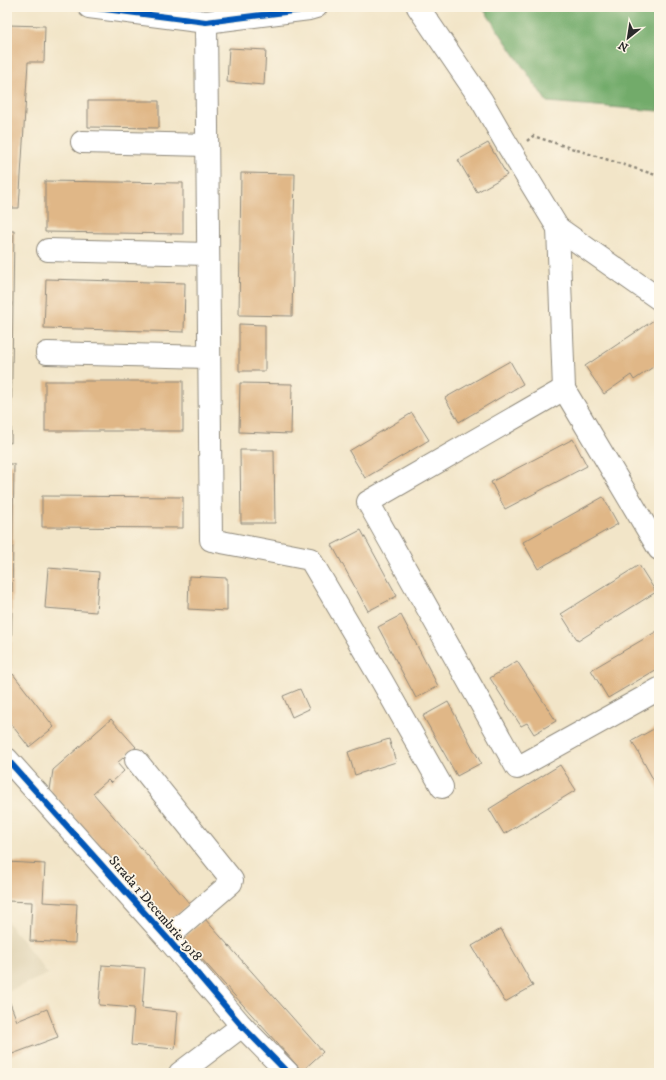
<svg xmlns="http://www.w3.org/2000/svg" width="666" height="1080" viewBox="0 0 666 1080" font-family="'IM FELL DW Pica',serif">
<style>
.built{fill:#e2d6b7}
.forest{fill:#72ab6a;stroke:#4e6b4a}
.building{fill:#e0b787}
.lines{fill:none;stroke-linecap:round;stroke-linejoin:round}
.minor-casing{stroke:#8e887a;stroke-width:24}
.path{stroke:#8e887a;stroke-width:2.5;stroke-dasharray:3 3;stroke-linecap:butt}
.minor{stroke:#fff;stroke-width:22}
.cycleway-casing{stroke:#fcf5e5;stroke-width:8}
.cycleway{stroke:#0057b8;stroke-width:6}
.labels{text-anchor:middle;stroke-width:3.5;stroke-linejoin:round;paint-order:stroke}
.street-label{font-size:14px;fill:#2b2b2b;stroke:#fcf5e5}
</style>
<rect width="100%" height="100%" fill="#fcf5e5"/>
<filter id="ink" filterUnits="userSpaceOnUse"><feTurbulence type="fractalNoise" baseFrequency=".025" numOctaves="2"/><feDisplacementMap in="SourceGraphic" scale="8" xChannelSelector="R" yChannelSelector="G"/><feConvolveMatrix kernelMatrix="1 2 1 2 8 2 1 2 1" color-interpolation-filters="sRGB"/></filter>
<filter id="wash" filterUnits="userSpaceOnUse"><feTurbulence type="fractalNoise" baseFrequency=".012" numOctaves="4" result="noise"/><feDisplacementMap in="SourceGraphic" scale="16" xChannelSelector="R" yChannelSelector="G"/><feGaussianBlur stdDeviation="0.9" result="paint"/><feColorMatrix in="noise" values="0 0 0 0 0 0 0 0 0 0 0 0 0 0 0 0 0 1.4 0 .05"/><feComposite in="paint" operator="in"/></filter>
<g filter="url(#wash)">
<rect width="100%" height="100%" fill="#f2e5c8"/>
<polygon class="built" points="7,921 48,974 7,992"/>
<polygon class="forest" points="482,7 659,7 659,111 547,102"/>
<g id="blocks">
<g class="building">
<polygon points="7,25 45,26 44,62 28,62 19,208 7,208"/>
<polygon points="229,48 266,50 264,85 227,82"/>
<polygon points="88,101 159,101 159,128 88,127"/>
<polygon points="488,143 507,175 477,192 458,160"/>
<polygon points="241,173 295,174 292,316 239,315"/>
<polygon points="45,181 183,183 183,234 45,232"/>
<polygon points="7,231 14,231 11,443 7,442"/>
<polygon points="46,279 185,283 184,332 44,328"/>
<polygon points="657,318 659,321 659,363 634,380 631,375 604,394 585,366"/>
<polygon points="239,324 265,325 265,371 239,371"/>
<polygon points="510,361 523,384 459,422 445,398"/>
<rect x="45" y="381" width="138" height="50"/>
<polygon points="240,383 292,384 291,434 239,432"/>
<polygon points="412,413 429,440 365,478 349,451"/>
<polygon points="573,439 587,466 505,509 491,482"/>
<polygon points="240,450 274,450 275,523 241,523"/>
<polygon points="7,464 14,464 11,675 7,675"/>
<polygon points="42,496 183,497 183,528 42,527"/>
<polygon points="603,497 618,524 538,569 523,542"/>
<polygon points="361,530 397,596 368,611 332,545"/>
<polygon points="639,565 656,592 578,641 561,614"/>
<polygon points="48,568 99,572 96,612 45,608"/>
<polygon points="189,576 227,578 227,611 188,609"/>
<polygon points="401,615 438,686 416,698 378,627"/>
<polygon points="659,630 659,668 608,698 591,670"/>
<polygon points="517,661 556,721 534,734 527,723 521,726 490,678"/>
<polygon points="13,674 54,727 29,747 7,719 7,679"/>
<polygon points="300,689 309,709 292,717 283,696"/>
<polygon points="448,702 481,763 457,776 423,716"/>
<polygon points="111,719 136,747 117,763 124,771 111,783 108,780 93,793 190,904 167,923 50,790 53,770"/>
<polygon points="659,726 659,790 632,741"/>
<polygon points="389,739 396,762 355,775 348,752"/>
<polygon points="560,765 576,790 504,834 489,809"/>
<polygon points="7,862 45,864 43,902 77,904 75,943 30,941 32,902 7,901"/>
<polygon points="205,919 323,1052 302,1071 183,938"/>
<polygon points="501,929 533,986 505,1002 472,946"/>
<polygon points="102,965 145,968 142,1008 178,1012 175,1049 131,1045 134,1008 99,1005"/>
<polygon points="8,998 17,1021 47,1009 58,1037 7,1056 7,999"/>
</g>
</g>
</g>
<g filter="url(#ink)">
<use href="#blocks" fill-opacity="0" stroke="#8e887a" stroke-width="1"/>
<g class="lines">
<g class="minor-casing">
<g id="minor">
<polyline points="89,7 206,22 309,9 316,7"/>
<polyline points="418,7 482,101 505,141 558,228 564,389 659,549"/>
<polyline points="206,22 211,540 310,559 382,681 442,787"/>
<polyline points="82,142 207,145"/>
<polyline points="558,228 659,299"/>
<polyline points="48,250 208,254"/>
<polyline points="47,353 209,357"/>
<polyline points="564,389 368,502 517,768 659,689"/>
<polyline points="7,759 167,938 242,1026 288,1073"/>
<polyline points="136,760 232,880 231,883 167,938"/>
<polyline points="180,1073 242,1026"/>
</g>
</g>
<polyline class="path" points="527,141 533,136 659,176"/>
<use href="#minor" class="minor"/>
<g class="cycleway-casing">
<g id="cycleway">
<polyline points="89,7 206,22 309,9 316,7"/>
<polyline points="7,759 167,938 242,1026 288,1073"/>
</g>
</g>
<use href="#cycleway" class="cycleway"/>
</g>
</g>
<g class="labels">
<g class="street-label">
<text transform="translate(156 908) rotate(49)" y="5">Strada 1 Decembrie 1918</text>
</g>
</g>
<rect width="666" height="1080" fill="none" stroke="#fcf5e5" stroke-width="24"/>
<g transform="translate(628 38) rotate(210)" stroke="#fcf5e5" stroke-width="3" paint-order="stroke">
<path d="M0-3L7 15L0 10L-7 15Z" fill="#2b2b2b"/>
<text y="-6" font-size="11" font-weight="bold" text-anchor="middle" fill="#2b2b2b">N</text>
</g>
</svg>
